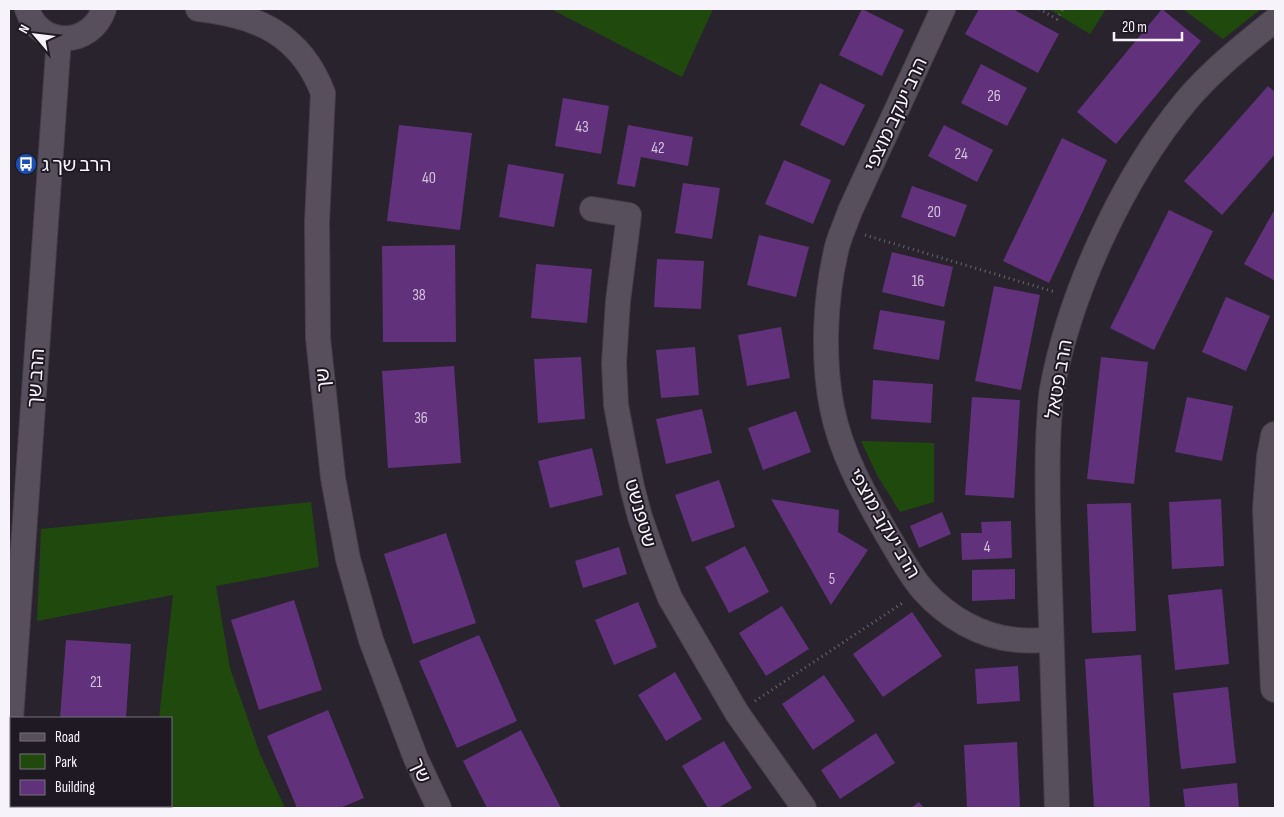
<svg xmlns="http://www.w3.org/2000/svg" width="1284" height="817" viewBox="0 0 1284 817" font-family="'Sofia Sans Condensed','Noto Sans Hebrew',sans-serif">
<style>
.green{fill:#204a0d}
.building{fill:#62317c}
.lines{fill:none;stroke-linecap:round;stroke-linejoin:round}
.minor-casing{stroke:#443f47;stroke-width:26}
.tertiary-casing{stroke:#443f47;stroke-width:30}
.path{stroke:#6b656f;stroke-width:3;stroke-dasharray:1 4;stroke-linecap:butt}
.minor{stroke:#57505c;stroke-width:24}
.tertiary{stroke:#57505c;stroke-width:28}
.labels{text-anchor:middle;stroke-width:4;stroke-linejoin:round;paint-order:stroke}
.number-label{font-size:16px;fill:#d2c2da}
.street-label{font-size:19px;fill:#f7f3fa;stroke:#1f1923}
.poi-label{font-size:19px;fill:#f7f3fa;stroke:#1f1923;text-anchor:start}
</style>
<rect width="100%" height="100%" fill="#29232d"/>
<g class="green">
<polygon points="551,9 713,9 682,77"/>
<polygon points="1049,9 1106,9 1090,34"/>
<polygon points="1183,9 1261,9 1223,39"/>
<polygon points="861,441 934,443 934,502 900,512 877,475"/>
<polygon points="311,502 319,567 216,586 230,668 260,754 285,808 152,808 152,806 171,806 171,718 159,718 173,595 37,621 41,529"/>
</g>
<g class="building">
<polygon points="862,9 904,30 882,76 839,55"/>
<polygon points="979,9 1013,9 1059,34 1038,73 965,34"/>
<polygon points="1162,9 1201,41 1116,144 1077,112"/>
<polygon points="981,64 1027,88 1007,126 961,103"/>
<polygon points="820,83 865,105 844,146 800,125"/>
<polygon points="1268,86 1275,92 1275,154 1222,215 1184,181"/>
<polygon points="563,98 609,106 601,154 555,146"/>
<polygon points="399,125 472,133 460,230 387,221"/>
<polygon points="628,125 693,137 688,166 641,157 635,187 617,184"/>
<polygon points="944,125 993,150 977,182 928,156"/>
<polygon points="1062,138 1107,160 1049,283 1003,261"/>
<polygon points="784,160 831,180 813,224 765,204"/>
<polygon points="508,164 564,174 554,227 499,217"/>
<polygon points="683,183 720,188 712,239 675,233"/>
<polygon points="912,186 967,205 955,237 901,217"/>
<polygon points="1275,209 1275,281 1244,264"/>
<polygon points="1169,210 1213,231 1154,350 1110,328"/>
<polygon points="759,235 809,247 796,297 747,285"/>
<polygon points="455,245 456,342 383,342 382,246"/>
<polygon points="892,252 953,267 944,307 882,292"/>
<polygon points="657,259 704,261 701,309 654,307"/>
<polygon points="536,264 592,269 587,323 531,318"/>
<polygon points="994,286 1040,295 1021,390 975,381"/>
<polygon points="1226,297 1270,316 1246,371 1202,352"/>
<polygon points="880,310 945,321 939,360 873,349"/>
<polygon points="781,327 790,378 747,386 738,335"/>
<polygon points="695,347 699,395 661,398 656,350"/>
<polygon points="581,357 585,419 538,423 534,359"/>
<polygon points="1101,357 1148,362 1134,484 1087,479"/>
<polygon points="454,366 461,463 388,468 382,371"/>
<polygon points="873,380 933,384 931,423 871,419"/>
<polygon points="972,397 1020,400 1014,498 965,495"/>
<polygon points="1187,397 1233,406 1222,461 1175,452"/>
<polygon points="702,409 712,453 666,464 656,419"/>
<polygon points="796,411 811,452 763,470 748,428"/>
<polygon points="592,448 603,495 550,508 538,461"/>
<polygon points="719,480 735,527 692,542 675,495"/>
<polygon points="771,499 839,510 838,532 868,550 831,605"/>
<polygon points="1221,499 1224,566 1172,569 1169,502"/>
<polygon points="1131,503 1136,631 1092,633 1087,504"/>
<polygon points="942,512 951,534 919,548 910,526"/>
<polygon points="1011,521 1012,558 962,560 961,533 982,533 981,522"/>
<polygon points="446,533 476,623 413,644 384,554"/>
<polygon points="745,546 769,592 729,613 705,567"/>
<polygon points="619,547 627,574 583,588 575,561"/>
<polygon points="1015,569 1015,599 972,601 972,570"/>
<polygon points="1222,589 1229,664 1175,670 1168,595"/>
<polygon points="294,600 322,690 259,710 231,620"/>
<polygon points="638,602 657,647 614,665 595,620"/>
<polygon points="782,606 809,649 766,676 739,633"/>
<polygon points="912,612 942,656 883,697 853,654"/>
<polygon points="479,635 517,721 457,748 419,661"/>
<polygon points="66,640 131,644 126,718 60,718"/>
<polygon points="1141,655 1150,808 1094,808 1085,659"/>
<polygon points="1018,666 1020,701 977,704 975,669"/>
<polygon points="675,672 702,719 666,741 638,695"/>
<polygon points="824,675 855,721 813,750 782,704"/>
<polygon points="1228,687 1236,763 1181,769 1173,693"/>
<polygon points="328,710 364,798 340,808 297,808 267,736"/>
<polygon points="521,730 561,808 487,808 463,761"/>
<polygon points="876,733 895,763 840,799 821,770"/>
<polygon points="724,741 752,788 718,808 708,808 682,766"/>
<polygon points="1017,742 1020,808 967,808 964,745"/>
<polygon points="1237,783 1239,808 1185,808 1183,789"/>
<polygon points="919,802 924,808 911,808"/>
<rect x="55" y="806" width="66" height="2"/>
</g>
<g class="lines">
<g class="minor-casing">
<g id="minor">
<path d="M27,9C40,49 91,47 104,9"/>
<path d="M198,9C257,15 301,35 323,93L317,222L318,338L333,478L348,559L371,640L416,759L439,808"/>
<path d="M943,9L850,211C846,223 840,235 837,247C825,296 822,358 832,408C841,454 865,496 888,536C899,554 909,574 923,590C947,617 981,637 1017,640C1028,641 1040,640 1051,640"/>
<polyline points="592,209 629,215 618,301 614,363 616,405 623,442 632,487 640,517 655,560 670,598 737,713 804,808"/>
<polyline points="11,718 59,38"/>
<polyline points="9,758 11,722"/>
<path d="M1057,808C1054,725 1051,641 1049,557C1048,513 1046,468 1049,423C1050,412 1050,400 1052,389C1070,292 1123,177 1186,101C1212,70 1244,45 1275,20"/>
</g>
</g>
<g class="tertiary-casing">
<polyline id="tertiary" points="1275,436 1271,457 1267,509 1275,688"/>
</g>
<g class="path">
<polyline points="1039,9 1057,19 1063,9"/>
<polyline points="865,235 1055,292"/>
<polyline points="755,701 904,602"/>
</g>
<use href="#minor" class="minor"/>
<use href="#tertiary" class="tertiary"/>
</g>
<defs>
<g id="bus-disc" transform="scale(1.125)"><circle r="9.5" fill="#1a4fb4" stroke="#1f1923"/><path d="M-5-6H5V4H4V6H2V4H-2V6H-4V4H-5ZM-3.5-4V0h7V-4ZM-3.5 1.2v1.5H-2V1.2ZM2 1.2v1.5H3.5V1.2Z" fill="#fff"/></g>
</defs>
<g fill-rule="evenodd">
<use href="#bus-disc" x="26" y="164"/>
</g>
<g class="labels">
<g class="number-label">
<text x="994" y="101">26</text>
<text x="582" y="132">43</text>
<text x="658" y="153">42</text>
<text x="961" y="159">24</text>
<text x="429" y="183">40</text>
<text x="934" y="217">20</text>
<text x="918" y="286">16</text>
<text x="419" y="300">38</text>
<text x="421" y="423">36</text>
<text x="987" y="552">4</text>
<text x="832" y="584">5</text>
<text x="96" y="687">21</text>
</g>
<g class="street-label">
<text transform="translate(895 114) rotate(-65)" y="7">הרב יעקב מוצפי</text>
<text transform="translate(35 378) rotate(-86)" y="7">הרב שך</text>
<text transform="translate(1058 379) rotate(-80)" y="7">הרב פטאל</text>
<text transform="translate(322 380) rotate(-95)" y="7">שך</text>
<text transform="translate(641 513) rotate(74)" y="7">שטפנשט</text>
<text transform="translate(885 523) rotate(60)" y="7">הרב יעקב מוצפי</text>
<text transform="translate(421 770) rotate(66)" y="7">שך</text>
</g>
<g class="poi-label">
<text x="42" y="171">הרב שך ג</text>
</g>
</g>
<rect width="1284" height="817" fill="none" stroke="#f7f3fa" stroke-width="20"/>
<rect x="10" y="717" width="162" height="90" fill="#1f1923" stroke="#757079"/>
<rect x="20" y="733" width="25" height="8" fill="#57505c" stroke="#757079"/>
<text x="55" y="742" font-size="15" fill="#f7f3fa">Road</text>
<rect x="20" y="754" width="25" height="15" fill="#204a0d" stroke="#757079"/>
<text x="55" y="767" font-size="15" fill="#f7f3fa">Park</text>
<rect x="20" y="780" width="25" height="15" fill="#62317c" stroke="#757079"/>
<text x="55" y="792" font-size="15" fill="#f7f3fa">Building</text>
<g transform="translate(35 35) rotate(298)" stroke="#1f1923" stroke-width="4" paint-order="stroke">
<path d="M0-4L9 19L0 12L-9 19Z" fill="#f7f3fa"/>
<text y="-8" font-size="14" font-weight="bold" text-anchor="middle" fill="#f7f3fa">N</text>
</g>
<path d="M1114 32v8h68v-8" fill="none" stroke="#f7f3fa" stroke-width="2.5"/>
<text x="1122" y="32" font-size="15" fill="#f7f3fa" stroke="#1f1923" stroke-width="4" paint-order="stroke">20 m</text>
</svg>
